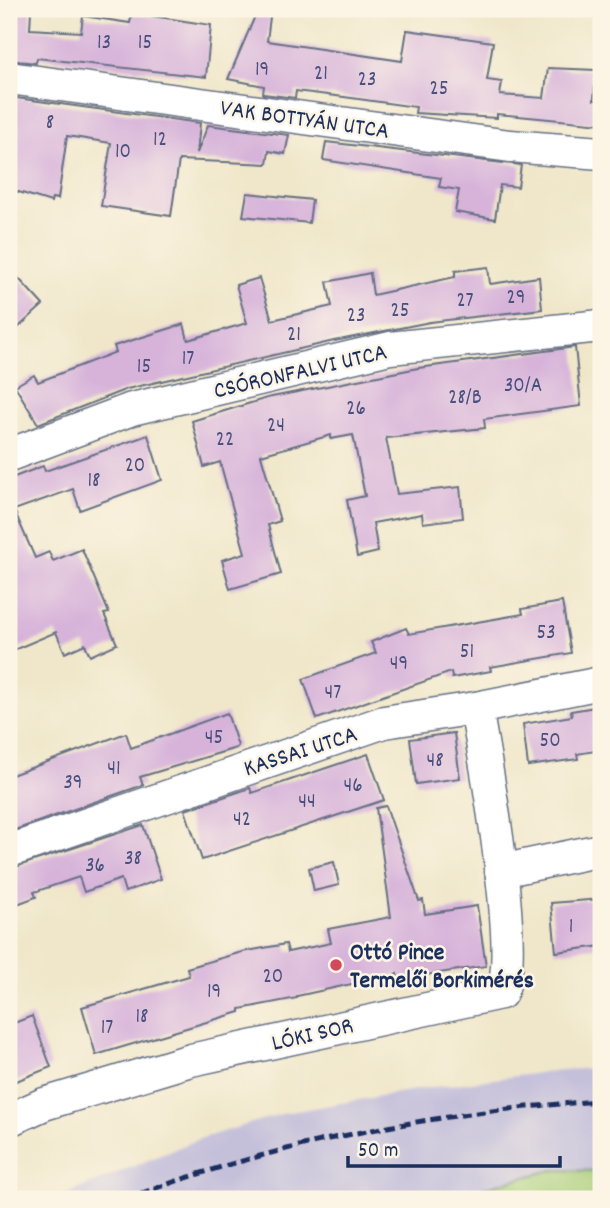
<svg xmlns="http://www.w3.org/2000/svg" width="610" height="1208" viewBox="0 0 610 1208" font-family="Dekko,sans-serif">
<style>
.industrial{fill:#c5c0da}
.green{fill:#a6cc76;stroke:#607e6a;stroke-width:2}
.building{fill:#d7b3da}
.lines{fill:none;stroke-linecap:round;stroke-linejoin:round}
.minor-casing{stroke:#666f84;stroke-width:35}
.minor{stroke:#fff;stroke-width:32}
.rail{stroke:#1b2f5e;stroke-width:5;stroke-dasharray:10 5;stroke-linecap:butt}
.poi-dot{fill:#d1495b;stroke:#fcf5e5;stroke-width:2.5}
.labels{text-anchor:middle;stroke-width:5;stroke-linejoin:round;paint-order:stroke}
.number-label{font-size:21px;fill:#4a507d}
.street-label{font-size:24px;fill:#1b2f5e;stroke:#fcf5e5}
.poi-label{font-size:24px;font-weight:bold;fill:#1b2f5e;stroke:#fcf5e5;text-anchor:start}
</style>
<rect width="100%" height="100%" fill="#fcf5e5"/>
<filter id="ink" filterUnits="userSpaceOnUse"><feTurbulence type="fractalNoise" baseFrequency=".0143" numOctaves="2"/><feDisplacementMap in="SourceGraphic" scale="14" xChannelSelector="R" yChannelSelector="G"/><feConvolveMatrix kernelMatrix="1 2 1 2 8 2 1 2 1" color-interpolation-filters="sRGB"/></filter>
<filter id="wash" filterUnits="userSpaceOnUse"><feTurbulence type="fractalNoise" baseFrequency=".00686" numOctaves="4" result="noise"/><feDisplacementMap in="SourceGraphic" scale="28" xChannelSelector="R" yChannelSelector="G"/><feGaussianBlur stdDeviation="1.57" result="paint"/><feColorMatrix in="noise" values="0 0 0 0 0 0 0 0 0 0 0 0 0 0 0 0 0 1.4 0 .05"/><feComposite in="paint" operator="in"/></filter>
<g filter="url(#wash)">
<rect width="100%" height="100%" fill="#f0e7ca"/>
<polygon class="industrial" points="601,1068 601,1199 55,1199 199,1139 285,1113 420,1089 560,1070"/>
<polygon class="green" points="553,1170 601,1171 601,1199 439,1199"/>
<g id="blocks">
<g class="building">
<polygon points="9,9 31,11 30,29 81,32 83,16 130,23 132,13 211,25 206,77 37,58 36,63 9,60"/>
<polygon points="258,9 271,9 267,41 402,61 407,30 493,42 487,80 502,82 500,95 544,98 548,68 596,70 594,100 601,100 601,124 497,114 497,118 415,113 416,107 344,97 296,91 295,98 263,94 264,86 228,79"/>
<polygon points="9,97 200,123 197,153 208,125 289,135 285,154 269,151 267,164 179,160 171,216 101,206 111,143 67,136 58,199 52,198 51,202 9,189"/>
<polygon points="326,142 521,165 518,187 500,185 495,219 455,212 459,190 439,187 441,178 323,160"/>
<polygon points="247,193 312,200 309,223 243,216"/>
<polygon points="488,267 490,284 539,277 542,309 430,322 334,341 127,389 38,424 15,386 34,375 38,382 116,352 114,346 184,324 188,340 247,323 236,285 259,278 272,320 332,306 327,282 370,273 373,295 455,277 455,271"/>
<polygon points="9,268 43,305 9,336"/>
<polygon points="575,347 581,406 484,419 485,428 386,438 397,494 460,487 463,518 423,523 422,514 373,523 378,552 357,557 347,500 365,496 353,435 331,439 331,435 261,455 280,521 268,525 281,574 230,589 222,560 245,553 220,462 204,467 192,421 267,398 418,368"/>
<polygon points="148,435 162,480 80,510 73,489 14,510 35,558 49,552 53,561 82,549 109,613 104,614 117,644 90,656 85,644 65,653 56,632 9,652 9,479 43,466 45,471"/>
<polygon points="562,602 571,653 490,667 491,671 452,678 451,672 317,719 303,679 376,653 371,642 406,628 409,634 523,614 522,609"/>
<polygon points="601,706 601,750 577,754 578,759 528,766 523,724 572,716 571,711"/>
<polygon points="227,713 238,746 236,748 140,777 143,785 9,832 9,776 126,733 131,748"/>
<polygon points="454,733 460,778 416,784 410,739"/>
<polygon points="368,754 384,800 202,860 185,810 250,788 252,793"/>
<polygon points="386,806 419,901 423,900 425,914 477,906 486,966 398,979 397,974 297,996 297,998 240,1009 240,1012 96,1055 82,1007 189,976 187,968 242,952 286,944 288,952 331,943 328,929 391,917 376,808"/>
<polygon points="143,825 161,879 125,892 121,879 84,892 79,877 34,892 36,897 9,907 9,869"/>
<polygon points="334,862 339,885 314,891 309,868"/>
<polygon points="601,899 601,946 556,952 551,903"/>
<polygon points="32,1016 51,1067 9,1084 9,1025"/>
</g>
</g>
</g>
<g filter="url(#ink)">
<use href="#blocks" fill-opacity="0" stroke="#666f84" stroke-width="2"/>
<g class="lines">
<g class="minor-casing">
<g id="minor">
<polyline points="9,78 510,146 601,153"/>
<polyline points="9,455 132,409 390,348 601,326"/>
<polyline points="9,851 384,722 476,708 601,683"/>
<polyline points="501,871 601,850"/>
<path d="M9,1120L44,1104L191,1060L501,993C521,955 485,759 476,708"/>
</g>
</g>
<use href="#minor" class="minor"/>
<path class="rail" d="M126,1199C278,1142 440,1111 601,1101"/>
</g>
</g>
<circle class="poi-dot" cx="336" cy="965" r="7"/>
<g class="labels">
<g class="number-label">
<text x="104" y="48">13</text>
<text x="145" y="48">15</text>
<text x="262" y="75">19</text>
<text x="321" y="79">21</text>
<text x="367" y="85">23</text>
<text x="439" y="94">25</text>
<text x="50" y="128">8</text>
<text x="160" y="145">12</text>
<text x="123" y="157">10</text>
<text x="516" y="303">29</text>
<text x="465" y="306">27</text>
<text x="400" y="316">25</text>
<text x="356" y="321">23</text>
<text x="294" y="340">21</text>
<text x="188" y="364">17</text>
<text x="144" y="372">15</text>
<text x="523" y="391">30/A</text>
<text x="465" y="403">28/B</text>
<text x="356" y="414">26</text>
<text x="276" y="431">24</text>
<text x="225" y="445">22</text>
<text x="135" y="471">20</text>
<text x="94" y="486">18</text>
<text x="546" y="638">53</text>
<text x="467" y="657">51</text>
<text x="399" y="669">49</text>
<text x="333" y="698">47</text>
<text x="214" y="743">45</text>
<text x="550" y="746">50</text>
<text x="435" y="766">48</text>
<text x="114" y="774">41</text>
<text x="73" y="788">39</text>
<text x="353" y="791">46</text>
<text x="307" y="807">44</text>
<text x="242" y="825">42</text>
<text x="133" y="864">38</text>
<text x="95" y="871">36</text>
<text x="571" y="932">1</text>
<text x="273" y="982">20</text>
<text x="214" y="997">19</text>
<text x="142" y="1022">18</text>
<text x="107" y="1033">17</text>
</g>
<g class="street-label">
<text transform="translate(305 118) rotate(8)" y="8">VAK BOTTYÁN UTCA</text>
<text transform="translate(300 370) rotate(-13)" y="8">CSÓRONFALVI UTCA</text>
<text transform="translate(300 750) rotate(-18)" y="8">KASSAI UTCA</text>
<text transform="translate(312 1033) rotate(-13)" y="8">LÓKI SOR</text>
</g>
<g class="poi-label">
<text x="350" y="959">Ottó Pince<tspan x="350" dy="28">Termelői Borkimérés</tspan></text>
</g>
</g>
<rect width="610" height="1208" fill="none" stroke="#fcf5e5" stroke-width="35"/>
<path d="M348 1156v10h212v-10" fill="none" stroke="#1b2f5e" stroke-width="3.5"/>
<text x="358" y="1156" font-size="21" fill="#1b2f5e" stroke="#fcf5e5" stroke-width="5" paint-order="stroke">50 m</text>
</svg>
